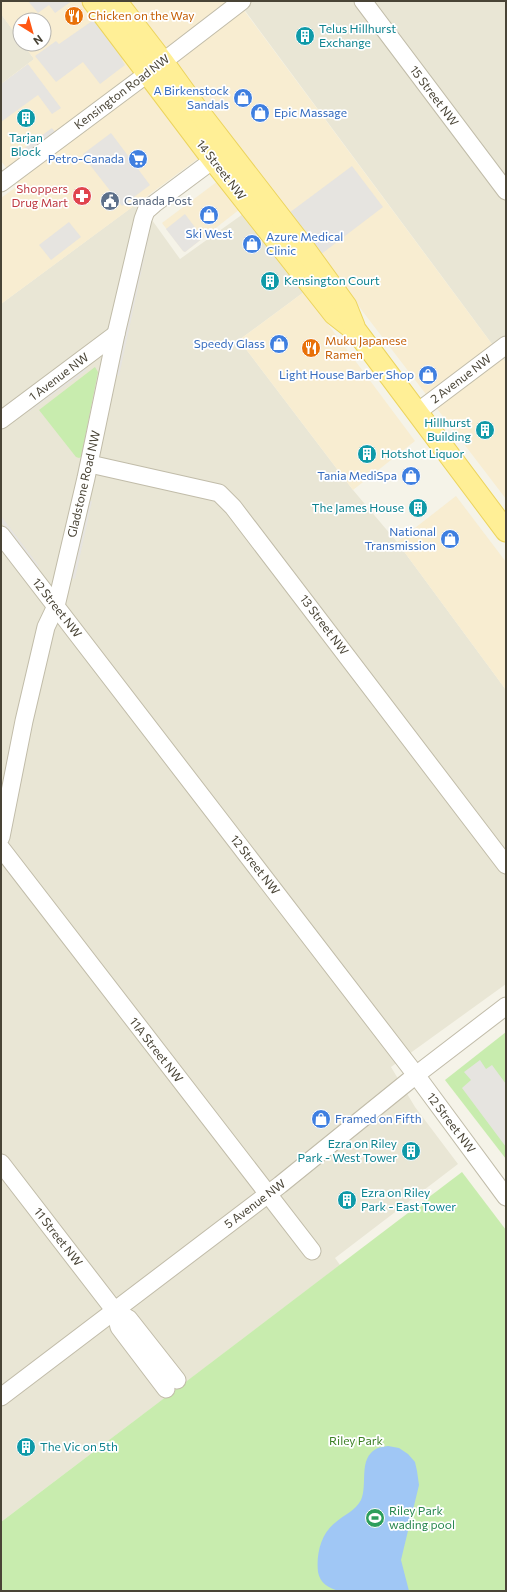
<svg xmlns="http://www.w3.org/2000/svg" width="507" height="1592" viewBox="0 0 507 1592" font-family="Commissioner,sans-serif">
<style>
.residential{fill:#e9e6d5}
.commercial{fill:#f8edd1}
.green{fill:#c8ecae}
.parking{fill:#e6e4e0}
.water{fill:#a0c7f5}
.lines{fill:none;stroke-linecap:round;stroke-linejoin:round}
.minor-casing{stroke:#c1bca9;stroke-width:19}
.major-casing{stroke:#ecd45e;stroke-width:23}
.minor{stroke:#fff;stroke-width:17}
.major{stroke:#ffef96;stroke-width:21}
.labels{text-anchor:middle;stroke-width:3.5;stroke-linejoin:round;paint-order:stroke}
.food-label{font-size:12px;fill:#c56008;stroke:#fff;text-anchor:start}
.culture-label{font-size:12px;fill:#0d838f;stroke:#fff;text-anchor:start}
.shop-label{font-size:12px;fill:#366cbe;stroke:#fff;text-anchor:end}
.street-label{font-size:12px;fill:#494436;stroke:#fff}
.health-label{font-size:12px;fill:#be3a42;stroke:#fff;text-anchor:end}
.service-label{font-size:12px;fill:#4e5e75;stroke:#fff;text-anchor:start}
.park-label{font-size:12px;fill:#3b7f24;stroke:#fff}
.leisure-label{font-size:12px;fill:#27864d;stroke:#fff;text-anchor:start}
</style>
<rect width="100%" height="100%" fill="#f5f3e8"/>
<g class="residential">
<polygon points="244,1 506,1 506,363 240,4"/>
<polygon points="1,14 20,40 20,44 23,44 34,59 1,84"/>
<polygon points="139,202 180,259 243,214 304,292 239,340 353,490 397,542 506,690 506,984 391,1067 415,1107 458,1164 335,1258 340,1265 1,1522 1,304"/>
</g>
<g class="commercial">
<polygon points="1,1 87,1 203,155 1,304 1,198 19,185 1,161 1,84 34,59 23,44 44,44 44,20 20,20 20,40 1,14"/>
<polygon points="130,1 244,1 240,5 506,363 506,499 182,75"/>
<polygon points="218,181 240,209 185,252 183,251 162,223"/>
<polygon points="304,292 415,441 353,490 239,340"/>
<polygon points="456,496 506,562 506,690 397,542"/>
</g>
<g class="green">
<polygon points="95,367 98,372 81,457 79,458 76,457 39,410"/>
<polygon points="506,1032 506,1159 445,1080"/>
<polygon points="462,1172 506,1230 506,1591 1,1591 1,1522"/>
</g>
<g class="parking">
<polygon points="28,1 72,1 55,13 49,5 38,13"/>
<polygon points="95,19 125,58 122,60 125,65 100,84 83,62 56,82 35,56 56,41 59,44"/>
<polygon points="28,64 61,108 52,114 38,95 1,122 1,84"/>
<polygon points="52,128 55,132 22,156 19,152"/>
<polygon points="111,133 150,185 122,206 83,156 83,154"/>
<polygon points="352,166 383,207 320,255 289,213"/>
<polygon points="185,214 203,238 185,252 183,251 166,229"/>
<polygon points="69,222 81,237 51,260 39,245"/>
<polygon points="145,235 149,236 119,376 116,375"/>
<polygon points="85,366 87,370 30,411 28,408"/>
<polygon points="89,501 92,501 75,579 72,578"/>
<polygon points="1,516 39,566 36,568 1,522"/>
<polygon points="480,1060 486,1069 492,1065 506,1084 506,1147 462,1088 471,1080 464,1072"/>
</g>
<path class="water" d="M388,1446L399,1448L408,1454L415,1462L417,1471L419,1485L401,1560L409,1591H339C328,1588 320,1583 318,1572C316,1554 321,1533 336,1522C345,1514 355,1511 361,1500C368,1484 358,1459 376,1449C379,1447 384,1447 388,1446Z"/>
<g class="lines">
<g class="minor-casing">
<g id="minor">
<polyline points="363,1 506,191"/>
<polyline points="1,183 147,74 242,1"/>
<polyline points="416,413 506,345"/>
<polyline points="1,420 116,334"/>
<polyline points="90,464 219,493 233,507 506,865"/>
<polyline points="1,535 416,1075 506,1197"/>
<polyline points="1,837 24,721 46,627 56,606 86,478 116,334 143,219 146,211 154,204 213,160"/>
<polyline points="1,848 312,1251"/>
<polyline points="1,1163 115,1311 129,1319 177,1380"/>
<polyline points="115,1311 119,1327 166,1389"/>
<polyline points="1,1397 280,1185 416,1075 506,1006"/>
</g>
</g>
<g class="major-casing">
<g id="major">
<polyline points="93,1 213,160 334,314 357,332 506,531"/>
<polyline points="116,1 163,62 199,112 304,248 346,306 354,326"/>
</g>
</g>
<use href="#minor" class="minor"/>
<use href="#major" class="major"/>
</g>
<defs>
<g id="restaurant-disc" transform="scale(1)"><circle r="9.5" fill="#e8710a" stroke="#fff"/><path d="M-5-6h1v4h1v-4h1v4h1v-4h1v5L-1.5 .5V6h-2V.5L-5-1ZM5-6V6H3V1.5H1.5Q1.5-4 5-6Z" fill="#fff"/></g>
<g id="building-disc" transform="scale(1)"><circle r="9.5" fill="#0f9aa8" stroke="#fff"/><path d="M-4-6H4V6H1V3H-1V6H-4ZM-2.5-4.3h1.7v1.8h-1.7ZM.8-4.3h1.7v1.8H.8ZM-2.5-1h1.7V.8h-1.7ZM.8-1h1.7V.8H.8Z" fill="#fff"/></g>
<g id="shop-disc" transform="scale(1)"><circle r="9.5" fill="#3f7fe0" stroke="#fff"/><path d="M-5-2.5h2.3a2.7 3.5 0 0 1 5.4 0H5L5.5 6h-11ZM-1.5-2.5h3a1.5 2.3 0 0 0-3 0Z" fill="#fff"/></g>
<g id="supermarket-disc" transform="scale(1)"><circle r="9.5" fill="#3f7fe0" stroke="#fff"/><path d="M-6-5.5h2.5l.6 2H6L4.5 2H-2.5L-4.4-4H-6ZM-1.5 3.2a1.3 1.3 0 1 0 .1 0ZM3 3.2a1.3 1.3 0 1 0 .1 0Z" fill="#fff"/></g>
<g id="pharmacy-disc" transform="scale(1)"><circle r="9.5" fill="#e0444e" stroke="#fff"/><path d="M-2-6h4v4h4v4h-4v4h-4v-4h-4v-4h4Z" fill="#fff"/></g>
<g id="civic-disc" transform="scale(1)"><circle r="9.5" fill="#5c6f8a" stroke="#fff"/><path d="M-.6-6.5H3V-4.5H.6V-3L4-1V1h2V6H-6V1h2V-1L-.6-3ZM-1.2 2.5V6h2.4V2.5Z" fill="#fff"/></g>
<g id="stadium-disc" transform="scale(1)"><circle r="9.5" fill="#2e9e5b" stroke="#fff"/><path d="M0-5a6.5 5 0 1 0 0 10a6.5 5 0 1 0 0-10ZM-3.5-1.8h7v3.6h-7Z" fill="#fff"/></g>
</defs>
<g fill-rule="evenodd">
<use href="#restaurant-disc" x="74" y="16"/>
<use href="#building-disc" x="305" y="36"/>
<use href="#shop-disc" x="243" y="98"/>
<use href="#shop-disc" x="260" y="113"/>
<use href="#building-disc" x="26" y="118"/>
<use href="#supermarket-disc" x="138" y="159"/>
<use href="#pharmacy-disc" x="82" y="196"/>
<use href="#civic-disc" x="110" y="201"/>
<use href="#shop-disc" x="209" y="215"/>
<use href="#shop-disc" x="252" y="244"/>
<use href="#building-disc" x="270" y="281"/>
<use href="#shop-disc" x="279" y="344"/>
<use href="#restaurant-disc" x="311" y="348"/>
<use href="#shop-disc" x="428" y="375"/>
<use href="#building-disc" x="485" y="430"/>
<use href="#building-disc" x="367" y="454"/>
<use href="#shop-disc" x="411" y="476"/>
<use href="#building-disc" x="418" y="508"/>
<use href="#shop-disc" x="450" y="539"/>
<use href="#shop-disc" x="321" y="1119"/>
<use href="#building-disc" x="411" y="1151"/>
<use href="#building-disc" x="347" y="1200"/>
<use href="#building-disc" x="26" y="1447"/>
<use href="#stadium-disc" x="375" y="1518"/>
</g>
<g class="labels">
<g class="food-label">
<text x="88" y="20">Chicken on the Way</text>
<text x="325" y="345">Muku Japanese<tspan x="325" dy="14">Ramen</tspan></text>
</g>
<g class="culture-label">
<text x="319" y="33">Telus Hillhurst<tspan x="319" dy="14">Exchange</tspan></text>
<text x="26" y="142" text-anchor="middle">Tarjan<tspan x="26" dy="14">Block</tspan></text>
<text x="284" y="285">Kensington Court</text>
<text x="471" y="427" text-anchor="end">Hillhurst<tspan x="471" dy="14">Building</tspan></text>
<text x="381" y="458">Hotshot Liquor</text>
<text x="404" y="512" text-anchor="end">The James House</text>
<text x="397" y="1148" text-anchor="end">Ezra on Riley<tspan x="397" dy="14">Park - West Tower</tspan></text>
<text x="361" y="1197">Ezra on Riley<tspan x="361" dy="14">Park - East Tower</tspan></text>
<text x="40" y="1451">The Vic on 5th</text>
</g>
<g class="shop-label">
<text x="229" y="95">A Birkenstock<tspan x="229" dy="14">Sandals</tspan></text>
<text x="274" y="117" text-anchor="start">Epic Massage</text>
<text x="124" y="163">Petro-Canada</text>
<text x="209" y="238" text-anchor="middle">Ski West</text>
<text x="266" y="241" text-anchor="start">Azure Medical<tspan x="266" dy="14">Clinic</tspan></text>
<text x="265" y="348">Speedy Glass</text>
<text x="414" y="379">Light House Barber Shop</text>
<text x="397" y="480">Tania MediSpa</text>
<text x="436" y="536">National<tspan x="436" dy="14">Transmission</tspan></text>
<text x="335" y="1123" text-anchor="start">Framed on Fifth</text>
</g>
<g class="street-label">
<text transform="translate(122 92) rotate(-37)" y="4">Kensington Road NW</text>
<text transform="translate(434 96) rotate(53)" y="4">15 Street NW</text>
<text transform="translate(221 170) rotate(52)" y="4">14 Street NW</text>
<text transform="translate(59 377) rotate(-37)" y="4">1 Avenue NW</text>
<text transform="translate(461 379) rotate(-37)" y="4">2 Avenue NW</text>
<text transform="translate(84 484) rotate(-77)" y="4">Gladstone Road NW</text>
<text transform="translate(57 608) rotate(52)" y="4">12 Street NW</text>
<text transform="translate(324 625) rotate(53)" y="4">13 Street NW</text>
<text transform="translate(255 865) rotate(52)" y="4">12 Street NW</text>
<text transform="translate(156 1050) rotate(52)" y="4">11A Street NW</text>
<text transform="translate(451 1123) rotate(53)" y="4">12 Street NW</text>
<text transform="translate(255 1204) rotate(-37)" y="4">5 Avenue NW</text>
<text transform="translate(58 1237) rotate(52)" y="4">11 Street NW</text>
</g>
<g class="health-label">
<text x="68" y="193">Shoppers<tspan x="68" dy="14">Drug Mart</tspan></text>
</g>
<g class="service-label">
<text x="124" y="205">Canada Post</text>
</g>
<g class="park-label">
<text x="356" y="1445">Riley Park</text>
</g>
<g class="leisure-label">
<text x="389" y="1515">Riley Park<tspan x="389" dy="14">wading pool</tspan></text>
</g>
</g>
<rect width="507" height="1592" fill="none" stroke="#494436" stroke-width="4"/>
<g transform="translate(32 32) rotate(143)"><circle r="19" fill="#ffffff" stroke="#b6b4af"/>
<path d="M0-3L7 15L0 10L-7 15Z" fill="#ff5714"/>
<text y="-6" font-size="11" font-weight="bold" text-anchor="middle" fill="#494436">N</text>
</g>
</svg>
